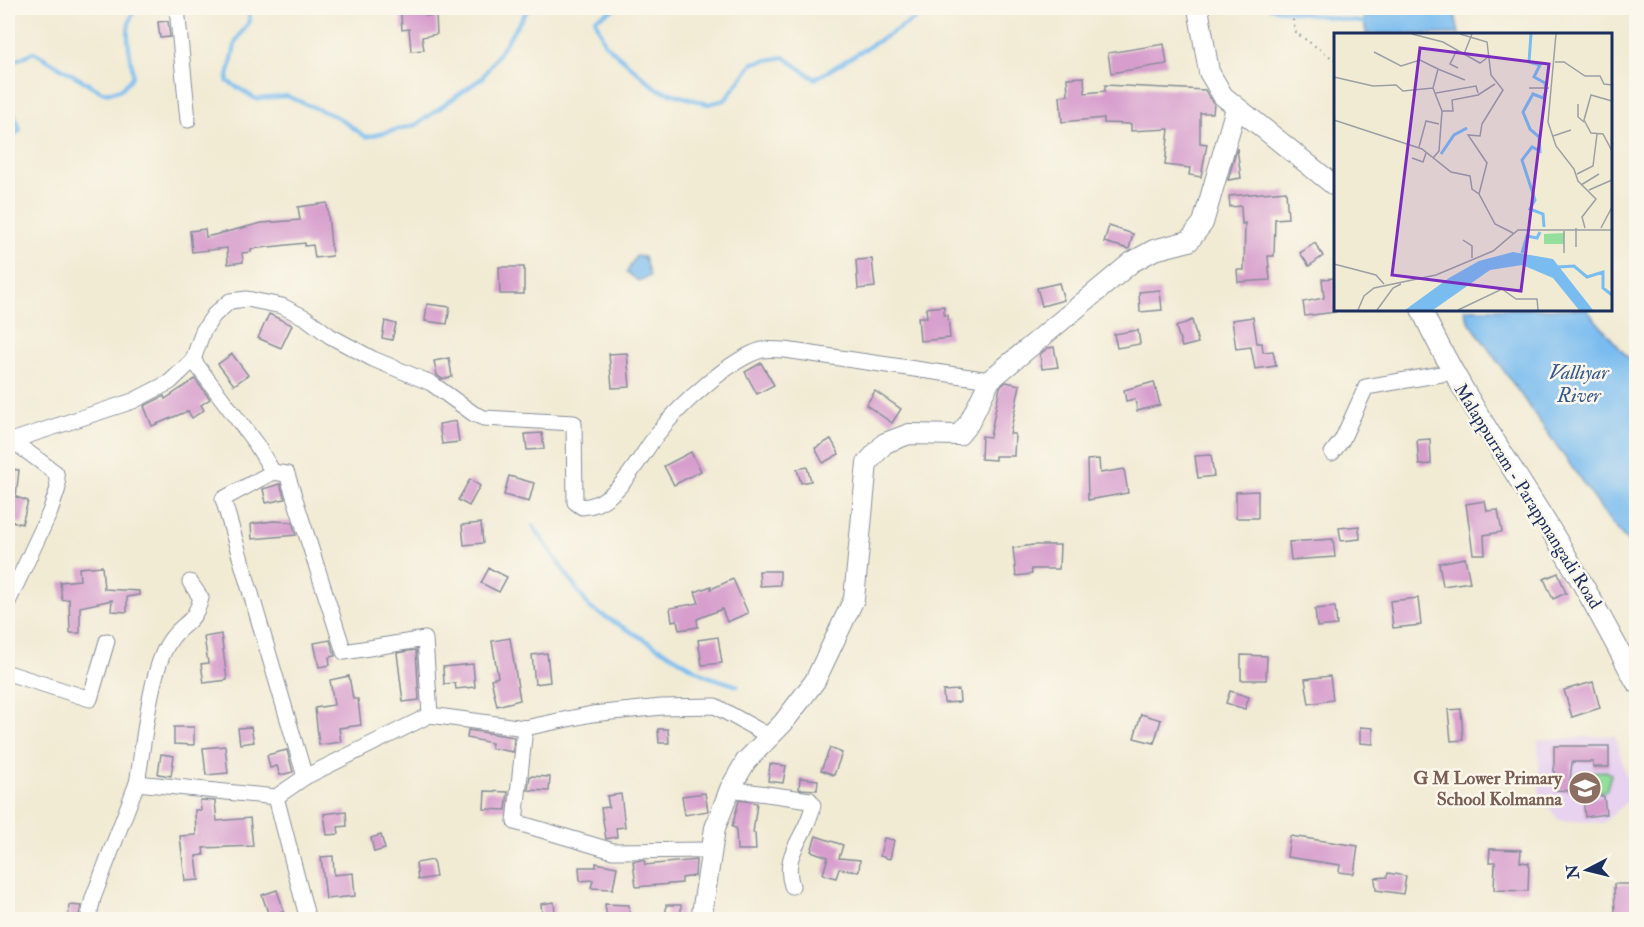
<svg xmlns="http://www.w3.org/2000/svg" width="1644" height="927" viewBox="0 0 1644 927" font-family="'IM FELL Double Pica',serif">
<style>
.built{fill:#e7d2ef}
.green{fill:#94df9b;stroke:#58877c;stroke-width:1.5}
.water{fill:#79bcef;stroke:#4a76a6;stroke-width:1.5}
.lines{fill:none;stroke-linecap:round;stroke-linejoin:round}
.stream{stroke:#79bcef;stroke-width:4}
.building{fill:#d79ecd}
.minor-casing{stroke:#868d99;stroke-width:17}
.major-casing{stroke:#868d99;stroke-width:22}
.path{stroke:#868d99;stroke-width:2;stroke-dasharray:1.5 4.5;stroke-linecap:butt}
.minor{stroke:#fff;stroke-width:15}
.major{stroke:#fff;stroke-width:20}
.labels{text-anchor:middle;stroke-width:5;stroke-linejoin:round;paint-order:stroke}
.street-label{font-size:18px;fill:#1b2f5e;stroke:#fbf7ec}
.education-label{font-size:18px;font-weight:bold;fill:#785e54;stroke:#fbf7ec;text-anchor:end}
.water-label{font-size:20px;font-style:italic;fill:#37598a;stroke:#fbf7ec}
.inset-river{fill:none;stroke:#79bcef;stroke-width:3}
.inset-road{fill:none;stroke:#9ba0a5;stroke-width:1.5}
.view{fill:#7b2cbf;fill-opacity:0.15;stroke:#7b2cbf;stroke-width:3}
.inset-edge{fill:none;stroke:#1b2f5e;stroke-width:3}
</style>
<rect width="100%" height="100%" fill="#fbf7ec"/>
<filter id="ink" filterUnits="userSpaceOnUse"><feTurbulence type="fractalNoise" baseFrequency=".0167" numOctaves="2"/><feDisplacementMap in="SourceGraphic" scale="12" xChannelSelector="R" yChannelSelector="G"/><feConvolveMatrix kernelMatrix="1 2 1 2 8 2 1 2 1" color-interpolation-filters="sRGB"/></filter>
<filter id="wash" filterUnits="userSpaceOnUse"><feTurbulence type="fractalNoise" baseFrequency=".008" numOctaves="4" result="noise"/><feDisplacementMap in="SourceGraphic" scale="24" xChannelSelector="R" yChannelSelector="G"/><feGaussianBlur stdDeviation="1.35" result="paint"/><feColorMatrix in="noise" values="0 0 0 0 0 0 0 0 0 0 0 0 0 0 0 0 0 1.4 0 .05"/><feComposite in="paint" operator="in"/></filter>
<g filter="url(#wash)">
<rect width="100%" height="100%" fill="#f1ebd4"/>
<polygon class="built" points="1615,735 1632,797 1603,823 1559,820 1540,797 1538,740"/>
<polygon class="green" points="1606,771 1611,774 1606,791 1583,792 1583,772"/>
<g class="water">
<polygon points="1363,8 1454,8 1459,34 1366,34"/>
<polygon points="636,256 644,257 650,276 638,281 627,272"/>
<polygon points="1464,309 1586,309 1636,367 1636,550 1612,524 1468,320"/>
</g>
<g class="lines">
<g class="stream">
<polyline points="250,8 249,22 236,41 227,81 256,99 287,96 337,117 366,137 416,125 482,78 529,8"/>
<polyline points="617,8 595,19 605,44 657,89 708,104 725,100 753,63 784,57 815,79 933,8"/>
<polyline points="1270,8 1367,23"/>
<path d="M8,64L34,52L102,92C116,94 126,88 133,75C131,52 121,28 136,8"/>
<polyline points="8,99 20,130 8,140"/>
<polyline points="533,526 590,608 707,676 738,686"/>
</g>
</g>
<g id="blocks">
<g class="building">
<polygon points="408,8 425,8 426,16 436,15 437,34 422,37 424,50 411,51 409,29 402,30 401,15"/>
<polygon points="168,21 170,37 160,38 158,22"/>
<polygon points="1164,44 1167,64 1111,73 1108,53"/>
<polygon points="1084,77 1085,93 1105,91 1105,85 1205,90 1214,104 1213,113 1200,113 1200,143 1207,144 1201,177 1189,175 1190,168 1165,165 1169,129 1131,131 1131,124 1104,123 1104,118 1062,122 1060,96 1068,95 1067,78"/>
<polygon points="1237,148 1241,178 1228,180"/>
<polygon points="1286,191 1288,218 1275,219 1274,256 1268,256 1270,280 1238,282 1237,270 1244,270 1245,223 1242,224 1241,206 1230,207 1229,196"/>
<polygon points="327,203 332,256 315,258 313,245 305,246 305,243 251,249 251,252 242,253 243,262 228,264 227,248 192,252 190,231 205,229 206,237 262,223 300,220 298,207"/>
<polygon points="1109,226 1133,234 1129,249 1104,242"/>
<polygon points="1315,243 1323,256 1309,266 1300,253"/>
<polygon points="872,259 875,287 858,289 856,260"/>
<polygon points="499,267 524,267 524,294 500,294"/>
<polygon points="1335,278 1335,312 1305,316 1303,302 1324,298 1322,279"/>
<polygon points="1059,283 1064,300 1042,306 1037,288"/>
<polygon points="1160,290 1162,310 1140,312 1139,292"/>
<polygon points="427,304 450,307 447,324 425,321"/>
<polygon points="944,306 944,315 948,315 950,338 920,341 918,317 927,317 926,308"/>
<polygon points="269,314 292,325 281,348 258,338"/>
<polygon points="1253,317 1257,343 1262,343 1263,352 1273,351 1276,366 1255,369 1251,347 1236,349 1232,320"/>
<polygon points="1192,320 1198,343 1182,347 1176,327"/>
<polygon points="385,321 396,324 392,340 382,338"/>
<polygon points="1138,330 1140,344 1117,348 1114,334"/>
<polygon points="1054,347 1058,367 1042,369 1040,354 1048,348"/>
<polygon points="627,353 630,387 612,388 609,354"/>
<polygon points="232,354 248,375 234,385 218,364"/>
<polygon points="449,358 452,377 442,379 437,375 434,361"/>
<polygon points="761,363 774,385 757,394 745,372"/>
<polygon points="195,379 210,399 201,405 204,410 192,418 188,411 152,426 144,406 164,396 165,399"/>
<polygon points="1006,382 1020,385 1010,434 1015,434 1014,456 995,456 995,460 981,459 982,436 990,437 1000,387"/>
<polygon points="1154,382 1160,405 1137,411 1135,399 1126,401 1124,390"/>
<polygon points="875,391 901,409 892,423 866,405"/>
<polygon points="456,421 459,442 442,444 439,424"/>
<polygon points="542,433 544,449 527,450 525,434"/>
<polygon points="831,439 839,454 823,463 815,448"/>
<polygon points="1430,439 1431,464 1419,465 1417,440"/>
<polygon points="691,452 701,471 674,485 664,466"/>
<polygon points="1211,455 1214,476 1198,478 1195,456"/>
<polygon points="1099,459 1100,473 1124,469 1128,493 1088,500 1087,460"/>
<polygon points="807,467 811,481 801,483 797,469"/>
<polygon points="8,469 19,470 16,497 28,501 22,524 8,520"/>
<polygon points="509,476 534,483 529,502 504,495"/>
<polygon points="470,479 480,486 469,506 458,500"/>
<polygon points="280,484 285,499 266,503 263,489"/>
<polygon points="1258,491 1258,518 1236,518 1236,492"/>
<polygon points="1485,501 1487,511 1498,510 1502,532 1484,535 1485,554 1473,554 1466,504"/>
<polygon points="273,521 292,522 296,535 252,539 251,524"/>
<polygon points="481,523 483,543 464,545 462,525"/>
<polygon points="1359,526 1360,539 1341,541 1339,528"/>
<polygon points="1333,539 1335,557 1291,560 1289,542"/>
<polygon points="1033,545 1060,545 1059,569 1031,569 1032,574 1016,576 1013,548"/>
<polygon points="1465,558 1470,582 1443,586 1439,563"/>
<polygon points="102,566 104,589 139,591 139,595 127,597 127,612 111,611 112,600 80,607 80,633 70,633 69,599 62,600 60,582 80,580 79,568"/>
<polygon points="489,568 507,577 499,592 481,583"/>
<polygon points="759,571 780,571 780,585 760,586"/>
<polygon points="1558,573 1566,593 1553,599 1544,579"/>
<polygon points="733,579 748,613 727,622 722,609 697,619 698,627 679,630 677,620 672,621 670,608 699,603 695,592 711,586 711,589"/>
<polygon points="1418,598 1421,625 1393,628 1390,601"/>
<polygon points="1335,607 1337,625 1317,627 1315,609"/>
<polygon points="221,634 227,680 204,683 201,664 208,663 204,637"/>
<polygon points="718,637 722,663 702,665 698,640"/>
<polygon points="510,638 520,700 497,706 491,679 498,677 492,641"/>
<polygon points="330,640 335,656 329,657 330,665 319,667 314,643"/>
<polygon points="416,650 419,700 403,702 397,653"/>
<polygon points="547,653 550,682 535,684 532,655"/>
<polygon points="1241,655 1267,656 1266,680 1241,680"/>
<polygon points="473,664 475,687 456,689 455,683 444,684 443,667"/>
<polygon points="349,676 353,699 358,699 361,725 339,728 341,742 319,745 315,708 334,705 330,680"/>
<polygon points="1330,676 1333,700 1309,704 1305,679"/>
<polygon points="1593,682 1600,708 1572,717 1564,690"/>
<polygon points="959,690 960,702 944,703 943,691"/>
<polygon points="1230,691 1249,697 1245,709 1226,703"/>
<polygon points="1461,709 1463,740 1451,741 1448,710"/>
<polygon points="1141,714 1161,720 1154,743 1134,738"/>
<polygon points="174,727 194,727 194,745 174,744"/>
<polygon points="251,727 254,742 240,744 238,728"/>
<polygon points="1360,727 1373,728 1373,744 1360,743"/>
<polygon points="658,729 668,729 669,743 659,743"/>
<polygon points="468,730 514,737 513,752 491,748 492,743 467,738"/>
<polygon points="225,746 228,773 206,775 203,748"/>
<polygon points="1554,746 1609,746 1609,767 1593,767 1593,762 1572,762 1569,791 1554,790"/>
<polygon points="830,748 842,753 834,775 821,770"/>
<polygon points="287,750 293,772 280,775 277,766 270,768 267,755"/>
<polygon points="161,754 174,756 171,776 158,774"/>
<polygon points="770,764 786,766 783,783 768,781"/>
<polygon points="530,776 550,777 549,791 528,790"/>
<polygon points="800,778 818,780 817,790 799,789"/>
<polygon points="485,791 508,792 506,810 484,809"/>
<polygon points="705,793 708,811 685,815 682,796"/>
<polygon points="621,794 625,827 616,828 617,837 606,839 601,808 609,807 607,796"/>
<polygon points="1604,796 1606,814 1585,817 1583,798"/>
<polygon points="200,800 215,801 217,821 250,818 253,846 203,848 204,855 196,856 199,880 185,881 180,836 196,835 195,810 201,810"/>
<polygon points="739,800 757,803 753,833 755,833 756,850 737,850 736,828 732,827"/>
<polygon points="346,811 347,826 338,827 339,834 327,835 324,814"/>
<polygon points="381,835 385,849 374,852 371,838"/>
<polygon points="816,836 843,845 839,858 860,860 859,871 839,869 836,878 823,874 828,857 811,851"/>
<polygon points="1290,836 1358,846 1354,874 1339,872 1340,865 1287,857"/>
<polygon points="884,838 894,840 890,859 880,856"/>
<polygon points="1490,849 1521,850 1520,862 1529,863 1528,891 1494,890 1495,862 1489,862"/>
<polygon points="333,856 334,875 353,873 355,896 326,899 321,857"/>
<polygon points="433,860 436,877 418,880 416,863"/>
<polygon points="644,860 645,865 696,860 695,876 682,878 682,883 636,887 633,861"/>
<polygon points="596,863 617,867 613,889 591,888 593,880 580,881 579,867 596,867"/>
<polygon points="1388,873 1406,876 1403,894 1376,890 1375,878 1387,877"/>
<polygon points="1614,884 1636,884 1636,914 1615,914"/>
<polygon points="277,890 284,911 269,916 262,895"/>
<polygon points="554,902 555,913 542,915 541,904"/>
<polygon points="605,904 629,905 630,920 607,920"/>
<polygon points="69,905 81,906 78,920 68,920"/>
<rect x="666" y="905" width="15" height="15"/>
</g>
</g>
</g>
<g filter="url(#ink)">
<use href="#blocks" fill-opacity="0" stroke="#868d99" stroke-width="1.5"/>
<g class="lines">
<g class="minor-casing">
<g id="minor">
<polyline points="177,8 188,120"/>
<polyline points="193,360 256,444 273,472 287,474 344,652 425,639 430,715 525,728 592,714 662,707 715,706 771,737"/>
<path d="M8,442L133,401L170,382L193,360L203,331L214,315L230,301L247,299L282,306L306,318L330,336L373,359L431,383L474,414L484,418L574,423L575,502L582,507C617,506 639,457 658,433C678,407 731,358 762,350C769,349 778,350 785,350L990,380"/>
<polyline points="1332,453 1342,440 1366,387 1453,372"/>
<polyline points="273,472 223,499 305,777"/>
<path d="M190,582L201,598C193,627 182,621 169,642C149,673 144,745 137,783L276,797"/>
<polyline points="8,602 50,512 58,488 56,473 14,442"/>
<polyline points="8,673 90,699 107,641"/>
<polyline points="525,728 515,822 613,851 710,850"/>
<path d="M730,789L810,800L813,805C807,838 781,852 792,886"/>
<polyline points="88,920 93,898 137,783"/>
<polyline points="308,920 276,797 305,777 430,715"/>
</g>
</g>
<g class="major-casing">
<g id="major">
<polyline points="1198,8 1209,72 1223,96 1335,186"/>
<path d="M1421,309C1454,380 1497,444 1539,511C1574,566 1605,624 1636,682"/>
<polyline points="701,920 715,828 730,789 746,761 783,723 815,681 854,599 867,463 885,443 909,434 959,435 969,423 990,380 1132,262 1154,250 1189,241 1203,223 1236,108"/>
</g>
</g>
<polyline class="path" points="1290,8 1296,33 1335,60"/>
<use href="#minor" class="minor"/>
<use href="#major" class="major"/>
</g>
</g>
<defs>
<g id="school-disc" transform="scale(1.725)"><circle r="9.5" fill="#8d6e63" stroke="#fbf7ec"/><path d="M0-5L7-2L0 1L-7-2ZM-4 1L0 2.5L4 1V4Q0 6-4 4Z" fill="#fff"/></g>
</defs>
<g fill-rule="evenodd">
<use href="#school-disc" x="1585" y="788"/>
</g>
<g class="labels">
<g class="street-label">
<text transform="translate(1528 496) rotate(58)" y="6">Malappurram - Parappnangadi Road</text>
</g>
<g class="education-label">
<text x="1562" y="784">G M Lower Primary<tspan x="1562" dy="21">School Kolmanna</tspan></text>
</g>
<g class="water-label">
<text x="1579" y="379">Valliyar<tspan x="1579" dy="23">River</tspan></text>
</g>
</g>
<g transform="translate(1334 33)">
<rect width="278" height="278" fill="#f1ebd4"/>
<path d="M230,200V211H210V201Z" fill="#94df9b"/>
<path d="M179,219L219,226L259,277H245L219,245L188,232L156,237L99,277H71L115,245L145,228Z" fill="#79bcef"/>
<path class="inset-river" d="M197,1L195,29L206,32L200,44L211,50L212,58L209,65L199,61L189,79L196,96L205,104L206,118L198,114L188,127L201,167L196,176L209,181L210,194M107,121L120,102L133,95M188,220L193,203L203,205L206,199M224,234L240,233L253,244L269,239V255L278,262"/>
<path class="inset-road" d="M78,1L109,9L130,21L138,1M126,1L153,9L157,42L169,57L148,91L146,103L134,102L153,130L145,161M222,1L214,89L222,113L240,136L244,148L262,166L248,184L251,195M123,17L116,31L124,35M40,19L67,33L86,27L104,36M130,21L146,30L153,25M221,29H230L251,43H266L270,51L278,52M0,44L39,53L62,52L69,58L99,55L108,78M99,55L104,36L131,47M195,55H215M102,60L142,53L144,60M278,68L257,62L250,87L257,100L269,101L278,118M244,71V84L250,89M0,87L88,116L117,139L136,143L138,156L145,161L161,191L179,200M219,103L237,97M85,114L92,88L105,91M78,125L89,129L92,120M99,125L105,118L108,78H119L118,67L144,62L161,51M243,141L259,133L263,101M247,152L265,141M255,157L278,147M267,195L278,174M230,198V220M129,207L138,213V225M242,214V195M0,231L42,242L50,251M24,277L30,263L40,255L102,242L159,218L184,197H278M43,277L59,255L67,251M124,277L168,256L182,266H203L204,277"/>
<path class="view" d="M86,15L215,31L187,258L58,242Z"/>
<rect width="278" height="278" class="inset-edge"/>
</g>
<rect width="1644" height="927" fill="none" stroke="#fbf7ec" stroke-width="30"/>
<g transform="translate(1587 870) rotate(263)" stroke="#fbf7ec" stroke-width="4.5" paint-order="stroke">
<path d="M0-4.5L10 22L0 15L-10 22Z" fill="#1b2f5e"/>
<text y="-9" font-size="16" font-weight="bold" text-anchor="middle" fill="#1b2f5e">N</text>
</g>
</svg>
